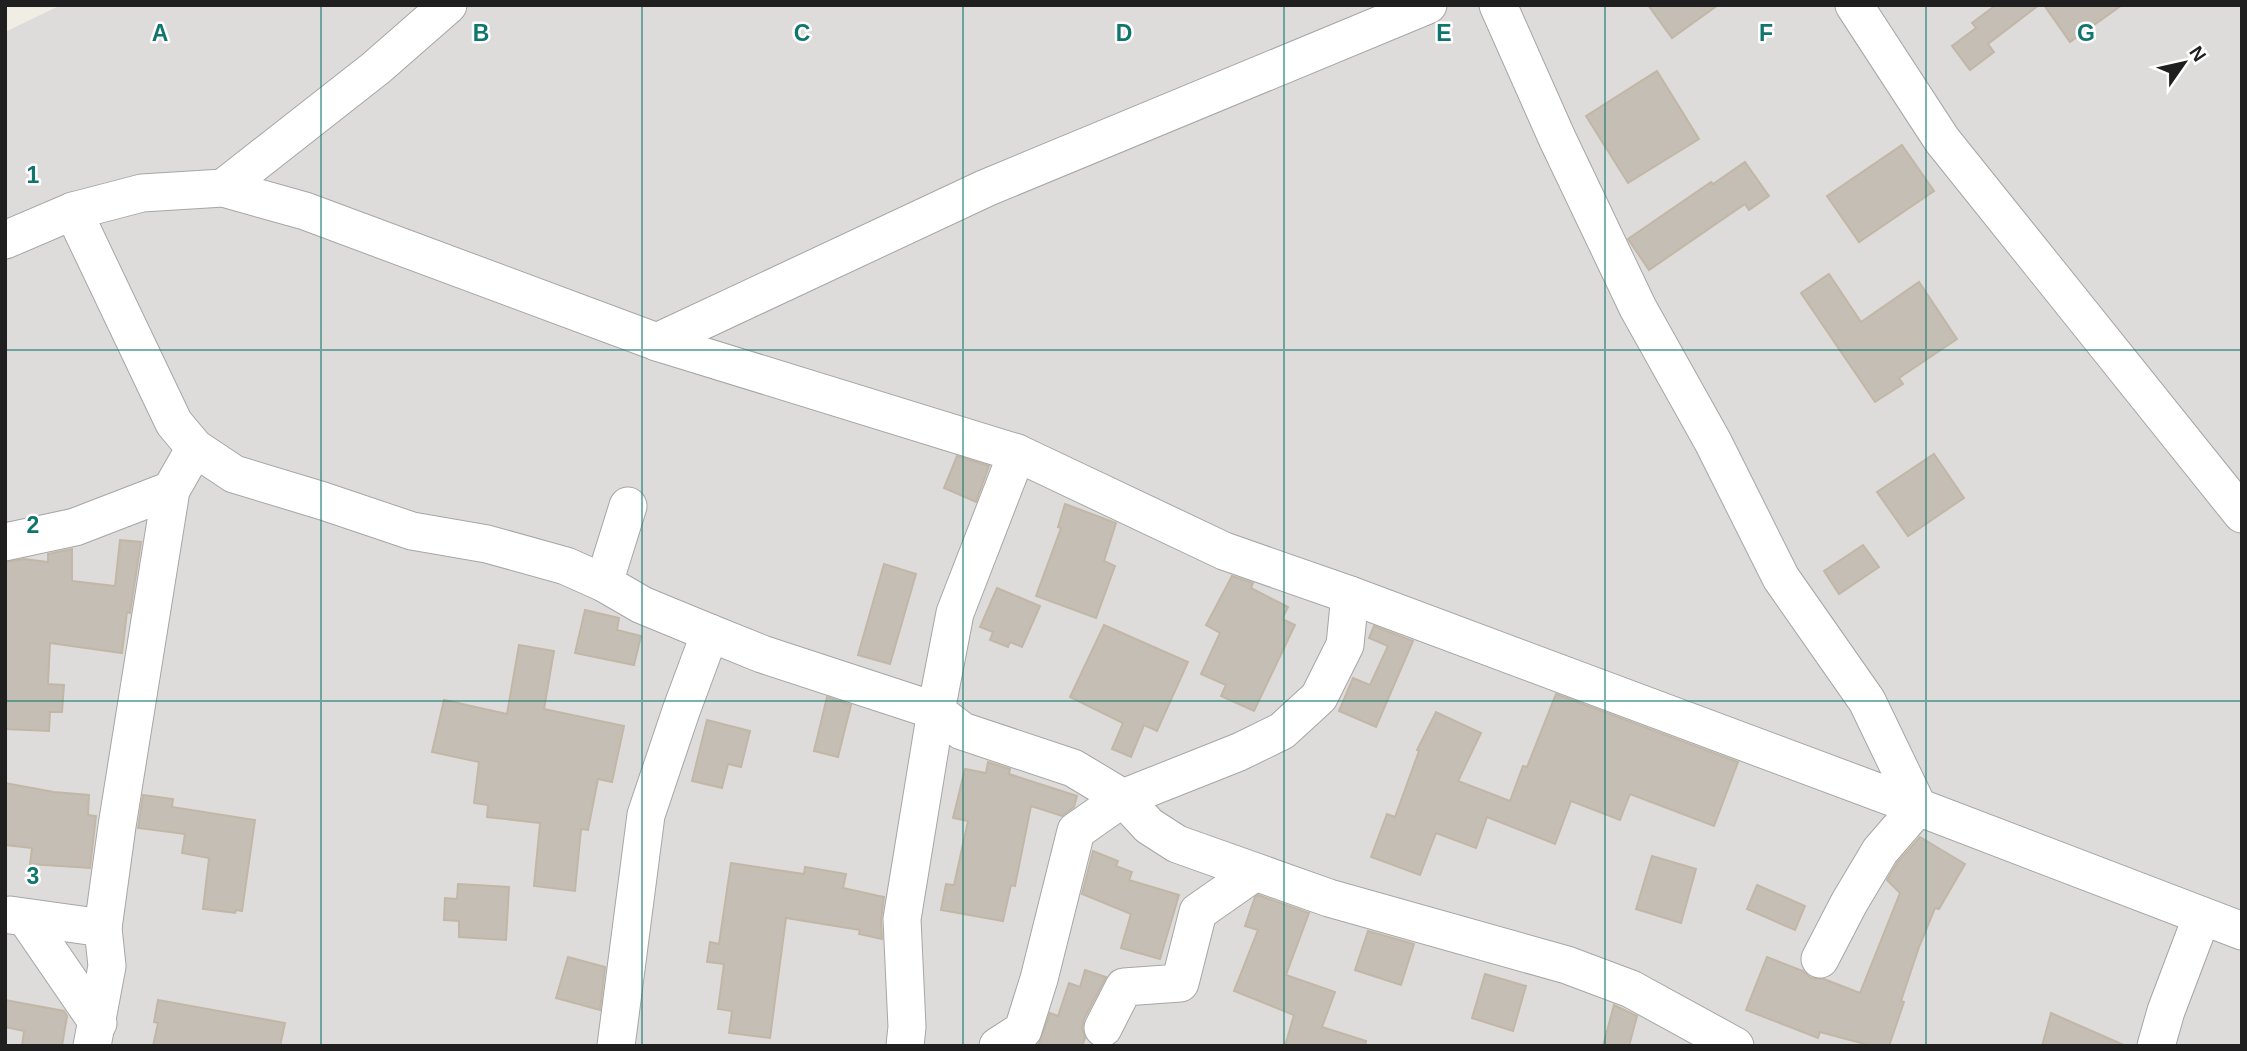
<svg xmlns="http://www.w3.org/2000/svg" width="2247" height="1051" viewBox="0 0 2247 1051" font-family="Arial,sans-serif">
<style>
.residential{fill:#dddcdb}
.building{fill:#c5beb4;stroke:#c2b7a6;stroke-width:2}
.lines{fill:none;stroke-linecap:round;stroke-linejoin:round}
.minor-casing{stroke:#a6a6a6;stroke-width:39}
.minor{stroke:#fff;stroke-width:37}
.grid{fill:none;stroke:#0f766e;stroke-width:2;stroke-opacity:0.55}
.grid-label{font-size:23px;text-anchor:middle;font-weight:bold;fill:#0f766e;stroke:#fff;stroke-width:5;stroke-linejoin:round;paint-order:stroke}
</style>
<rect width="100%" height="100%" fill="#f0eee4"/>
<polygon class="residential" points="61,5 2242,5 2242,1046 5,1046 5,32"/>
<g class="building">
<polygon points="1648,5 1718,5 1672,38"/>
<polygon points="1996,5 2039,5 1988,44 1994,52 1970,70 1952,46 1976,28 1972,23"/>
<polygon points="2044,5 2122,5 2070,42"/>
<polygon points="1657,71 1699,139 1628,183 1586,116"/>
<polygon points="1902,145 1934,191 1859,242 1827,196"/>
<polygon points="1745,162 1769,196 1749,210 1745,204 1649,270 1628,239 1711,182 1713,184"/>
<polygon points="1829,274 1861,322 1919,282 1957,339 1899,378 1903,384 1875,402 1801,293"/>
<polygon points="1934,454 1964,498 1908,536 1877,492"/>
<polygon points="957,456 989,466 976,502 944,488"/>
<polygon points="1065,504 1116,523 1104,561 1115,566 1096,618 1036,596 1061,528 1058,527"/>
<polygon points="120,540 141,542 130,613 127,612 122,653 50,643 48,684 64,685 62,712 50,712 49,731 5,729 5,562 24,559 48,562 48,554 72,549 72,581 115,586"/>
<polygon points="1863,545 1879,567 1839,594 1824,571"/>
<polygon points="884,564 916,574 890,664 858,655"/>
<polygon points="1232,576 1253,583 1251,588 1288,607 1282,619 1295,625 1254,711 1221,696 1226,685 1201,674 1220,633 1206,625"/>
<polygon points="997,588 1040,606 1022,647 1010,642 1008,647 990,640 993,632 980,627"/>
<polygon points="585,610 619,618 617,630 641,636 634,665 575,653"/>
<polygon points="1104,625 1188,662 1157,731 1144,725 1131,757 1112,749 1123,723 1070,697"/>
<polygon points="1374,626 1413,641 1376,727 1339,711 1353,678 1370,685 1388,646 1369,638"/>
<polygon points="519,645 554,651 544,709 624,726 612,782 598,779 588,830 581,829 575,891 534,886 540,823 487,817 488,805 474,803 479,762 432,752 444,700 507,714"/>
<polygon points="1556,694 1738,762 1714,826 1630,794 1620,820 1571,801 1555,844 1487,817 1476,848 1436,833 1420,875 1371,857 1387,814 1395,817 1419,751 1417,750 1436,712 1481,733 1458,781 1510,801 1523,766 1527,767"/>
<polygon points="827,697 851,705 838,757 814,751"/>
<polygon points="707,720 750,731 741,767 728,764 722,788 692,781"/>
<polygon points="988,762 1010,769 1009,774 1077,796 1074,807 1062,816 1031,806 1015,886 1011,885 1003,921 941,910 946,884 954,885 968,821 953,818 965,769 986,773"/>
<polygon points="5,783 54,792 89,795 88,815 96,816 90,868 30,864 32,848 5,845"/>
<polygon points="143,795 173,799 172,807 255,820 242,911 236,910 235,913 203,909 209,858 182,853 185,834 138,828"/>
<polygon points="1920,837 1965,864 1939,909 1935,908 1919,947 1901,1001 1904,1002 1889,1046 1872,1046 1820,1032 1818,1038 1746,1010 1767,957 1803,971 1811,978 1824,979 1860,993 1900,893 1887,880 1897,863"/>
<polygon points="1093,851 1118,861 1116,866 1132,872 1129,880 1179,895 1160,959 1121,948 1131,914 1082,894"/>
<polygon points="1652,856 1696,869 1681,923 1636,909"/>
<polygon points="731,863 804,874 805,867 846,874 843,888 884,897 881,920 882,939 859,934 860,930 786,918 770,1038 729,1033 732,1011 718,1009 724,964 707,962 710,942 719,944"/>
<polygon points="458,884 509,887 506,940 459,937 459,921 444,920 445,898 457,899"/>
<polygon points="1757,885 1805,906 1795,930 1747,909"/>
<polygon points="1258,895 1309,913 1286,975 1335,992 1322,1027 1366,1041 1365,1046 1285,1046 1294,1015 1234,991 1258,930 1245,926 1255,897"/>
<polygon points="1368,931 1414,944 1401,985 1355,970"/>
<polygon points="568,957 605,967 600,1010 556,998"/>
<polygon points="1085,970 1106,977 1084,1019 1082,1028 1085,1038 1082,1046 1038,1046 1050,1013 1058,1016 1069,983 1080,987"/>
<polygon points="1485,974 1526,986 1513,1031 1472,1018"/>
<polygon points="5,1000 64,1011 67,1016 62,1046 22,1046 24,1031 5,1027"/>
<polygon points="158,1000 285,1023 280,1046 153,1046 158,1023 154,1022"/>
<polygon points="1614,1005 1637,1016 1629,1046 1603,1046"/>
<polygon points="2051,1013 2126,1046 2042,1046"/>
</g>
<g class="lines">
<g class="minor-casing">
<g id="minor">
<polyline points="1498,5 1557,138 1638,308 1713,442 1781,578 1867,701 1918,807 1880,851 1849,903 1820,959"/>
<polyline points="1854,5 1942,140 2242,514"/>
<polyline points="223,188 376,68 448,5"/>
<polyline points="73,211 174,423 195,448 234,474 323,501 412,531 487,544 566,566 604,583 642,605 710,633 762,654 936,711 962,731 1073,768 1123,798 1149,826 1177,844 1329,898 1567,965 1631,989 1735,1046"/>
<polyline points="5,240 73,211 142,193 223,188 305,211 657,342 1017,453 1224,551 1350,595 1918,807 2242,931"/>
<polyline points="657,342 986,188 1428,5"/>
<polyline points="5,542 75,527 171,490"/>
<polyline points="604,583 628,506"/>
<polyline points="10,915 103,928"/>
<polyline points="26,918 98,1023"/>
<polyline points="1103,1028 1124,987 1180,983 1198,912 1255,872"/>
<polyline points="92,1046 107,966 103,928 117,826 171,490 195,448"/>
<polyline points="616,1046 646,815 681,711 710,633"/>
<polyline points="905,1046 907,1027 902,919 936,711 955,613 1017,453"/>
<polyline points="998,1046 1023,1030 1039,979 1076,831 1123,798 1239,752 1282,731 1319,697 1345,645 1350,595"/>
<polyline points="2156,1046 2166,1011 2202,916"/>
</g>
</g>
<use href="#minor" class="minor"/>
</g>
<path class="grid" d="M321,5V1046M642,5V1046M963,5V1046M1284,5V1046M1605,5V1046M1926,5V1046M5,350H2242M5,701H2242"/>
<g class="grid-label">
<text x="160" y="41">A</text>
<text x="481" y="41">B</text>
<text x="802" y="41">C</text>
<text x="1124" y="41">D</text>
<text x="1444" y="41">E</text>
<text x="1766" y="41">F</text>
<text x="2086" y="41">G</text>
<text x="33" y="183">1</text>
<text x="33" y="533">2</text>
<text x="33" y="884">3</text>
</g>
<rect width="2247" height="1051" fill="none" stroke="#1f1f1f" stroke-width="14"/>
<g transform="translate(2184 63) rotate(56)" stroke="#ffffff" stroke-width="5" paint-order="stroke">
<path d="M0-5L12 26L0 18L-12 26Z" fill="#1f1f1f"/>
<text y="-10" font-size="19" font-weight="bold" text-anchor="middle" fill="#1f1f1f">N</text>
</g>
</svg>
